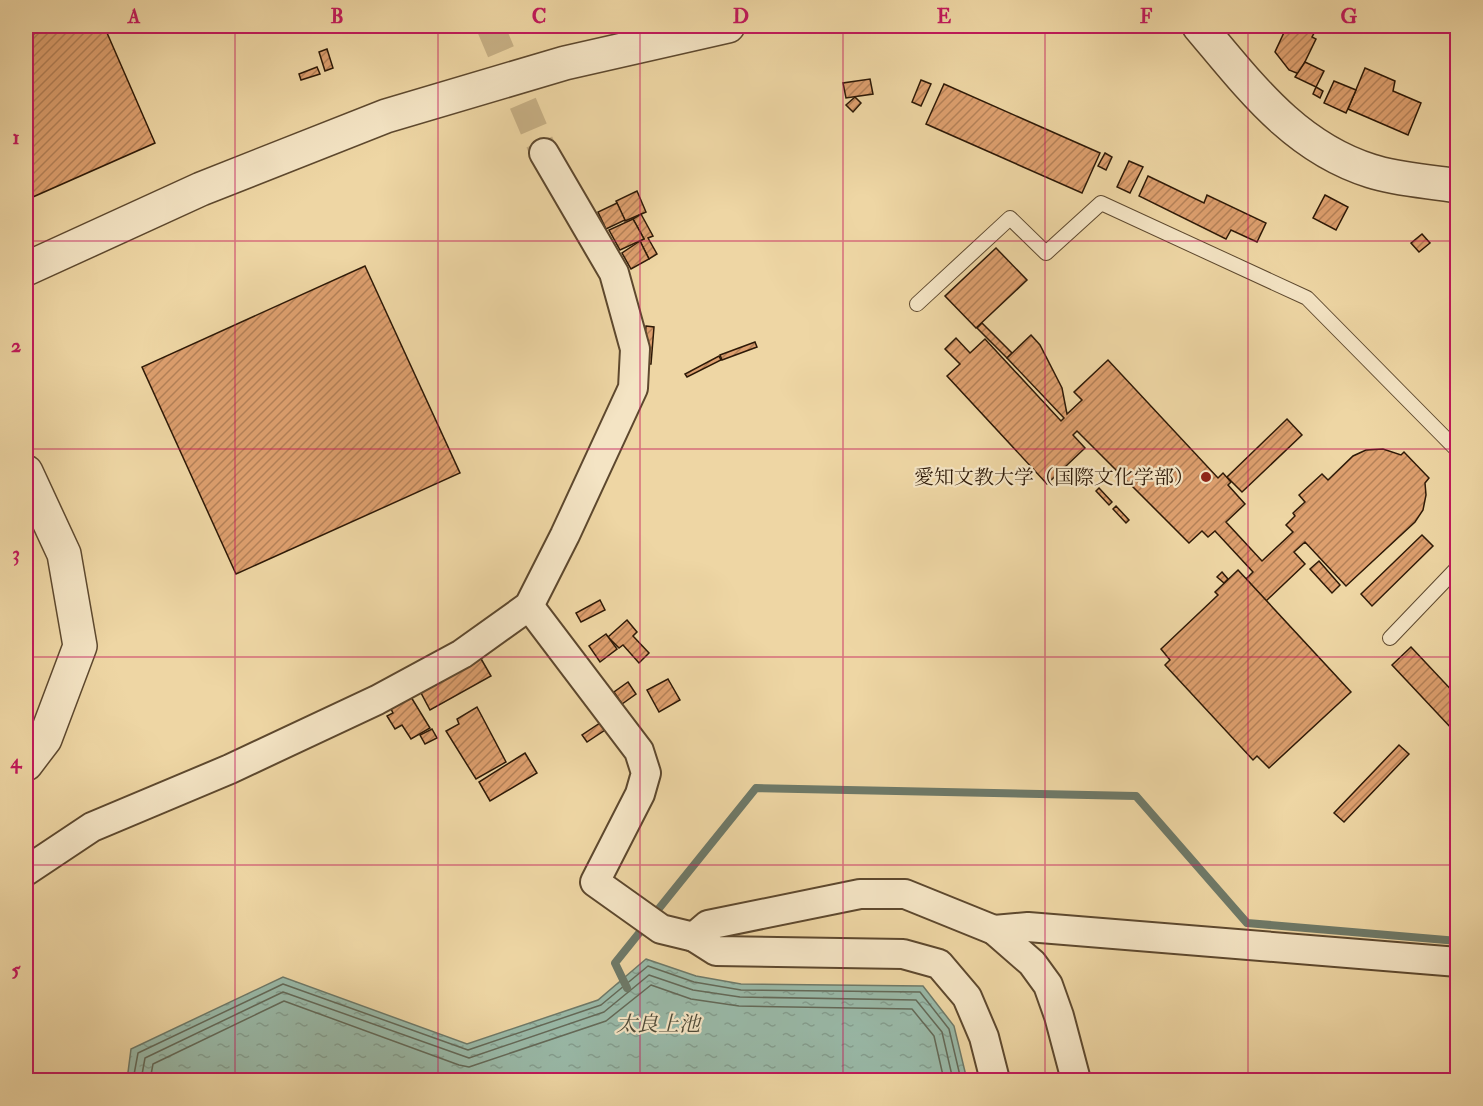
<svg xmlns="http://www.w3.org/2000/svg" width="1483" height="1106" viewBox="0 0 1483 1106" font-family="'IM FELL Double Pica','Noto Serif JP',serif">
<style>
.water{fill:url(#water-ripples);stroke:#6e7968;stroke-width:1.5}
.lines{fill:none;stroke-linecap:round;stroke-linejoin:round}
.shore{stroke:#636958;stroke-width:1.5}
.stream{stroke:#6e7968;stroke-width:8}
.building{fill:url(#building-hatch);stroke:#2d1907;stroke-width:1.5}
.minor-tunnel{stroke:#c7b085;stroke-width:28;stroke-dasharray:28 14;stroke-linecap:butt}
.service-casing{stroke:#5d482e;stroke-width:16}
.minor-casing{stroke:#5d482e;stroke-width:32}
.tertiary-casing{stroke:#5d482e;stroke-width:36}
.service{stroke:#f4e4c4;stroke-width:14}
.minor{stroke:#f4e4c4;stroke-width:28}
.tertiary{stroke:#f4e4c4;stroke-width:33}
.grid{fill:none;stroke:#c2185b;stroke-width:1.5;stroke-opacity:0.55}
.poi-dot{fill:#8f2418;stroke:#f4e4c4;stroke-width:2}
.labels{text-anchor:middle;stroke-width:4.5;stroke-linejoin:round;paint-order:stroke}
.poi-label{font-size:20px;fill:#2d1907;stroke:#f4e4c4;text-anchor:end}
.water-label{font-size:21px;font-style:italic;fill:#4d4937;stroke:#f4e4c4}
.neatline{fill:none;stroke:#c2185b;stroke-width:2}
.grid-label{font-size:20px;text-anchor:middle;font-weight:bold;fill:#c2185b}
</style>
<defs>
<pattern id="water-ripples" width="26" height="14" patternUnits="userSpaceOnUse" patternTransform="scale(1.5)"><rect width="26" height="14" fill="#99b9a8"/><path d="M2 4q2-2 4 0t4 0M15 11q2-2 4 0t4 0" fill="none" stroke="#849e8f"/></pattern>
<pattern id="building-hatch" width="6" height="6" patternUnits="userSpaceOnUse" patternTransform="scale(1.5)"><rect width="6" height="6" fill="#dd9f6e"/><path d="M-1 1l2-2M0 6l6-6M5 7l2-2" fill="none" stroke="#b48158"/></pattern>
</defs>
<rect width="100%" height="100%" fill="#eed6a4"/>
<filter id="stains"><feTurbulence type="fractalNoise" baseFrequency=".00333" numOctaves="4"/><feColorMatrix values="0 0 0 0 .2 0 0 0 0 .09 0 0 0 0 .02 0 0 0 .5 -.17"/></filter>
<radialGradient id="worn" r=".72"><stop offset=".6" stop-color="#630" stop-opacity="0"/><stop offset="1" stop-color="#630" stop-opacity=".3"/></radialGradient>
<polygon class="water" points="646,959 696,976 741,984 923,986 954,1026 967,1080 127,1080 131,1049 283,977 467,1044 598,1000"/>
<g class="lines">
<g class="shore">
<polyline points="133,1080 138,1053 283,984 468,1050 601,1005 648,966 694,982 741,990 920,992 949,1029 961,1080"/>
<polyline points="141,1080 145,1058 283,992 469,1058 604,1012 649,975 693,990 740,997 916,1000 942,1032 953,1080"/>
<polyline points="150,1080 153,1064 284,1001 459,1065 469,1067 606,1021 651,985 691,999 739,1006 912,1009 934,1036 944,1080"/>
</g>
<polyline class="stream" points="627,988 615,963 756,788 1136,796 1247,923 1458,941"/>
</g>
<g class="building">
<polygon points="52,26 104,26 155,143 26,200 26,37"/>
<polygon points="1287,26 1318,26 1312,37 1316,39 1299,74 1289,70 1275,52"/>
<polygon points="327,49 333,68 325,71 319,52"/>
<polygon points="1305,62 1324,71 1316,87 1295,77"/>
<polygon points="317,67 320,74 301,80 299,74"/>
<polygon points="1365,68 1395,81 1393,91 1421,103 1408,135 1348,109"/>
<polygon points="870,79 873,94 846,98 843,83"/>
<polygon points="921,80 931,84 921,106 912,102"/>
<polygon points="1334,81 1356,90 1346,113 1324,103"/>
<polygon points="944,84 1100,153 1082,193 926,124"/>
<polygon points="1316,87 1323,91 1320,98 1313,94"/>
<polygon points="855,97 861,103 853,112 846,105"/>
<polygon points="1105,153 1112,157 1106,170 1098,166"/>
<polygon points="1129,161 1143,167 1130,193 1117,187"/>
<polygon points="1148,176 1204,203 1207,195 1266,223 1257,242 1231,230 1226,239 1139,196"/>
<polygon points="637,191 646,212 625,221 616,201"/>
<polygon points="1325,195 1348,207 1336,230 1313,218"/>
<polygon points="617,203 625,220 606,229 598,212"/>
<polygon points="641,214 653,236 648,238 657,254 649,259 640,241 644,239 633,219"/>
<polygon points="633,219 644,239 620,250 609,230"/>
<polygon points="1422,234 1430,243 1419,252 1411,243"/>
<polygon points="640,241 649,259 631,269 622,253"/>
<polygon points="996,248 1027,280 976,328 945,296"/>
<polygon points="365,266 460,473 236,574 142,367"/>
<polygon points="982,323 1012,353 1007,358 977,328"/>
<polygon points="646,326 654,327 651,364 646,364 640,400"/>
<polygon points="1031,335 1040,345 1062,388 1067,414 1082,400 1074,392 1108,360 1218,478 1223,473 1231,482 1228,485 1245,504 1226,522 1262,561 1293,532 1286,525 1295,516 1293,513 1305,502 1299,495 1322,474 1328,480 1353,456 1366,450 1383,449 1401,455 1404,452 1429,478 1425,483 1426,495 1423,510 1415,522 1346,586 1305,542 1294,552 1305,564 1266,601 1246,579 1253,572 1215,531 1208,537 1202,531 1189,543 1077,431 1073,435 1085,448 1047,484 947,376 960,364 945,349 956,338 970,353 985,339 1061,421 1064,418 1007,358"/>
<polygon points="755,342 757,347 722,360 720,355"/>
<polygon points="719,356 721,360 687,377 685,374"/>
<polygon points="1287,419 1302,435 1242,492 1227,477"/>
<polygon points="1099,488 1112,502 1109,505 1096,491"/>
<polygon points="1116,506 1129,520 1126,523 1113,509"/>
<polygon points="1422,535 1433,546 1372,606 1361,594"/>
<polygon points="1319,561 1340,585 1332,593 1310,569"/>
<polygon points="1238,570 1351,692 1269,768 1257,756 1253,760 1165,665 1170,660 1161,649 1218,595 1215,592"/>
<polygon points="1222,572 1228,579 1224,583 1217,577"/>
<polygon points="600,600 605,610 581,622 576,613"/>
<polygon points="627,620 637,632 633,636 649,653 639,663 623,645 619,648 608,637"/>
<polygon points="606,634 617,649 600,662 589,646"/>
<polygon points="1411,647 1458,697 1458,726 1453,730 1392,665"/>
<polygon points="480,657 491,676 430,710 420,691"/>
<polygon points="668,679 680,700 659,712 647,690"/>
<polygon points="628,682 636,694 622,704 614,692"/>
<polygon points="411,697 430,728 411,739 402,725 395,729 387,716 393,713 391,709"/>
<polygon points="477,707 506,762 476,779 446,731 459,724 457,719"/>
<polygon points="600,723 605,730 587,742 582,735"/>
<polygon points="432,729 437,738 425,744 420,735"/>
<polygon points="1399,745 1409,754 1344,822 1334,813"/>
<polygon points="525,753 537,773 490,801 479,782"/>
</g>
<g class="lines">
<polyline class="minor-tunnel" points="490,26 544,153"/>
<g class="service-casing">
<g id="service">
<polyline points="917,304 1010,218 1046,253 1101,203 1307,298 1458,451"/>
<polyline points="1390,638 1458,567"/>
</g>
</g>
<g class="minor-casing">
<g id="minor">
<polyline points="529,606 639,751 646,773 640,794 595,882 661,929 694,937 716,951 903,954 939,964 967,997 984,1037 995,1080"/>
<polyline points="26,871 92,827 230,769 377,700 462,654 529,606 565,535 633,388 635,349 614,273 544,153"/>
<polyline points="994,930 1028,927 1458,962"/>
<polyline points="694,937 708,925 860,894 905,894 994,930 1032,963 1048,985 1059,1016 1076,1080"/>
</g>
</g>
<g class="tertiary-casing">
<g id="tertiary">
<path d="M1199,26C1249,85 1294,147 1371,171C1398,180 1430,181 1458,186"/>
<polyline points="26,269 201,189 386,116 565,63 728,26"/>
<polyline points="26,472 64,554 80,646 45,739 26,764"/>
</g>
</g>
<use href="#service" class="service"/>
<use href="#minor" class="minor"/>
<use href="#tertiary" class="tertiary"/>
</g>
<path class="grid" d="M235,26V1080M438,26V1080M640,26V1080M843,26V1080M1045,26V1080M1248,26V1080M26,241H1458M26,449H1458M26,657H1458M26,865H1458"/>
<circle class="poi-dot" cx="1206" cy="477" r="6"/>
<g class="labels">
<g class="poi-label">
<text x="1194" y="484">愛知文教大学（国際文化学部）</text>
</g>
<g class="water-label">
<text x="658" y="1031">太良上池</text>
</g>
</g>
<rect width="1483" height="1106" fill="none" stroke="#eed6a4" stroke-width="66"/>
<rect x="33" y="33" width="1417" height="1040" class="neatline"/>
<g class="grid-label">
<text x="134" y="23">A</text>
<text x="337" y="23">B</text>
<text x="539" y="23">C</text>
<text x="741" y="23">D</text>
<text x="944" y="23">E</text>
<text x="1146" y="23">F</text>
<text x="1349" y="23">G</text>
<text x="16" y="144">1</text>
<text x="16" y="352">2</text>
<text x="16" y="560">3</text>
<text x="16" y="768">4</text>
<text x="16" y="976">5</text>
</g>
<rect width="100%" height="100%" filter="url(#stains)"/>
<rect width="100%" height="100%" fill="url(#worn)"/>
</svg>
